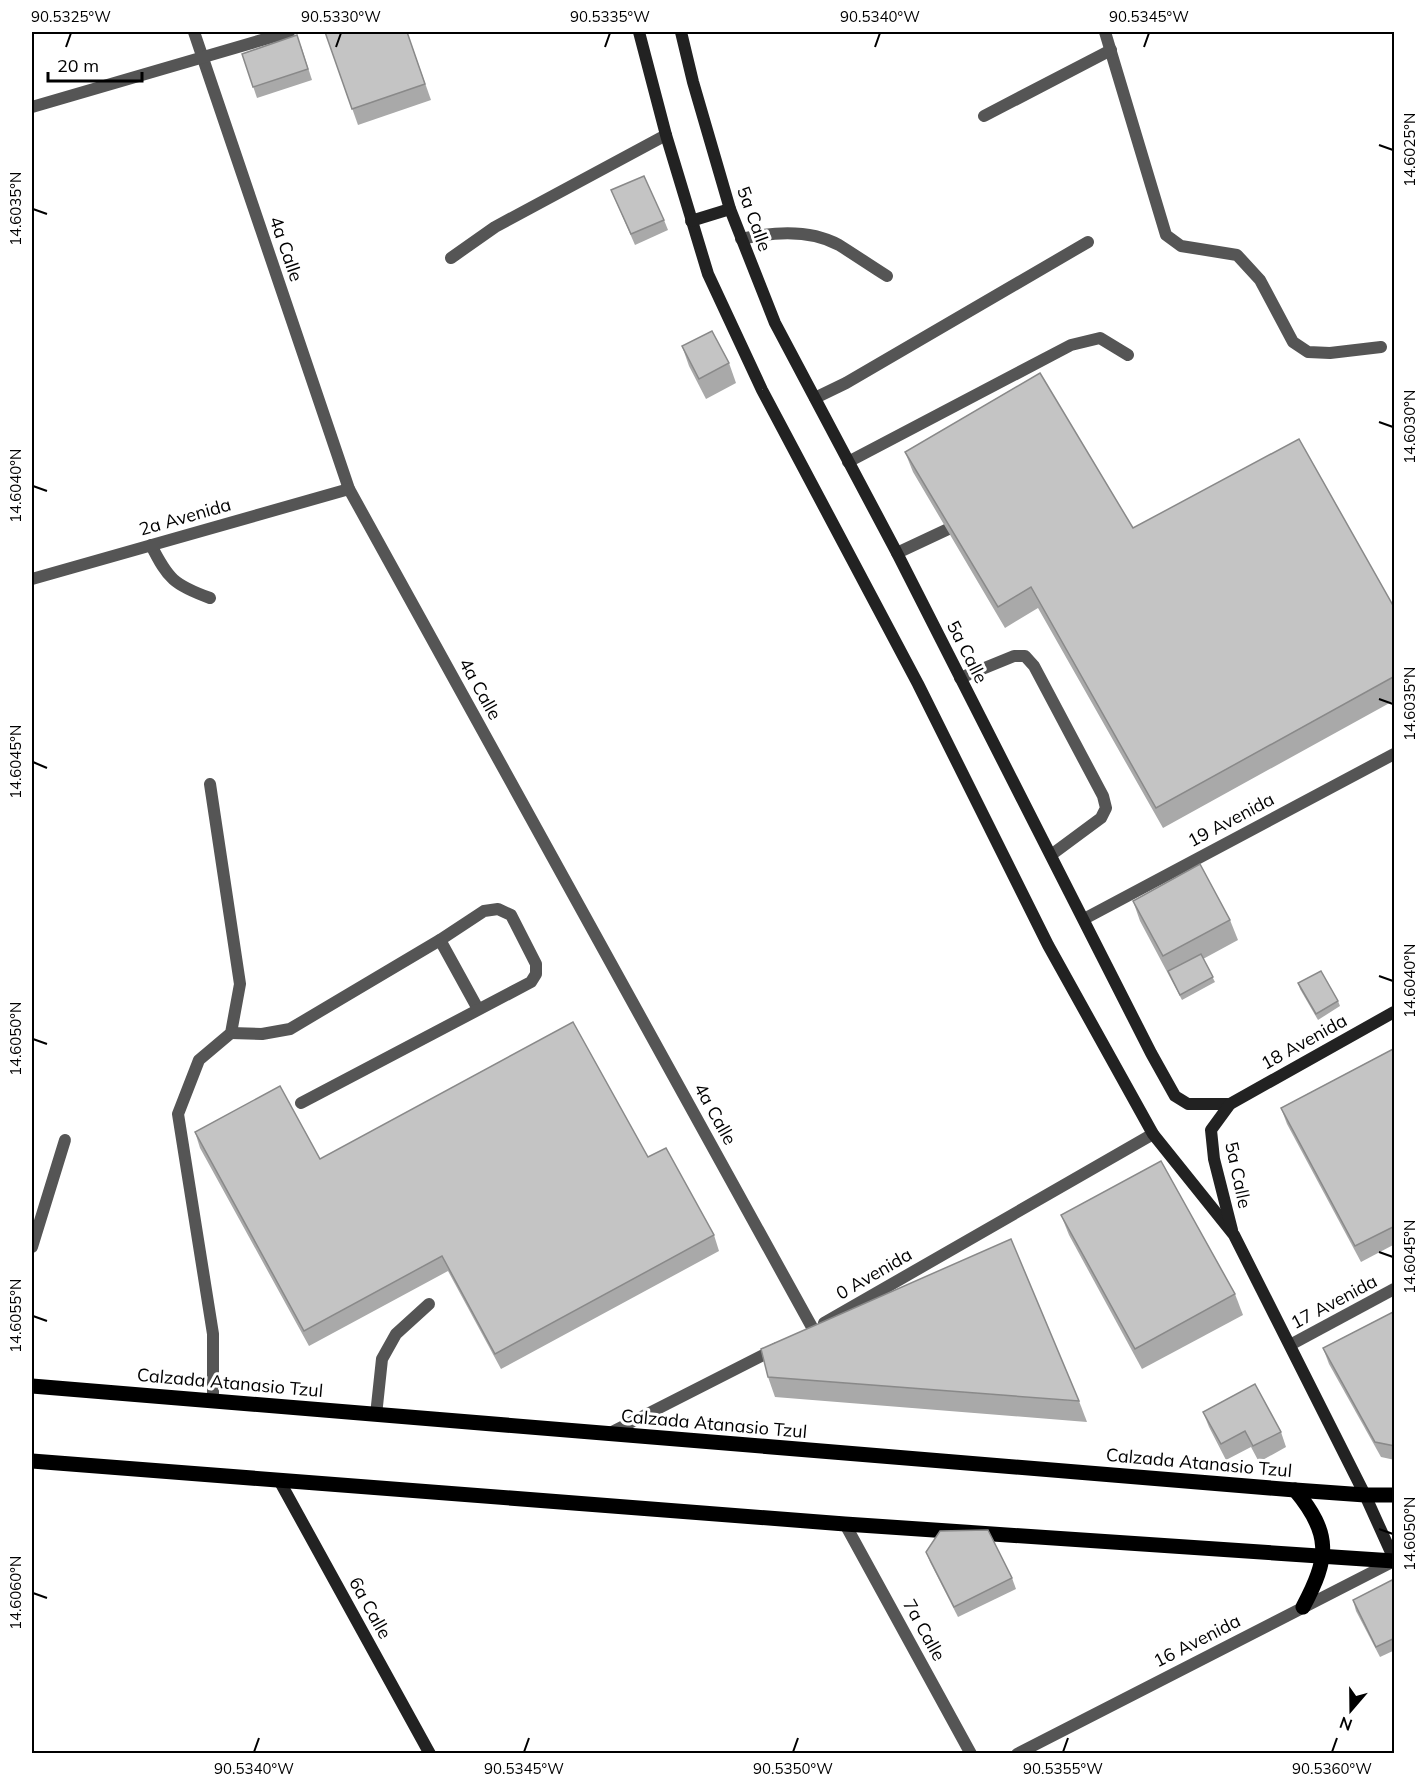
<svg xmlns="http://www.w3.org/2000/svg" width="1426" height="1785" viewBox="0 0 1426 1785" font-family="Mulish,sans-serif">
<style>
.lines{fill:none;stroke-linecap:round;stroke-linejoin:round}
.lane{stroke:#555;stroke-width:12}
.street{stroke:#555;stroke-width:12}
.secondary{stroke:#222;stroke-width:12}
.primary{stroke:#000;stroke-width:15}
.wall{fill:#a9a9a9}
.building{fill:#c4c4c4;stroke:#898989;stroke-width:1.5}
.ticks{fill:none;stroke:#000;stroke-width:2}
.labels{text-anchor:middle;stroke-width:6;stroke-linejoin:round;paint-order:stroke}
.street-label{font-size:18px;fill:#000;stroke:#fff}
.neatline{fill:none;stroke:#000;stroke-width:2}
.ticks-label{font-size:15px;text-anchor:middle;fill:#000}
</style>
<rect width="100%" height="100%" fill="#fff"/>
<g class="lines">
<g class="lane">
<polyline points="1105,32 1166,235 1181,246 1237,255 1260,280 1293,342 1308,352 1330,353 1381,347"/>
<polyline points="984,116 1111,50"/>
<path d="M741,239C772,232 810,229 839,245C855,255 871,266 887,276"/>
<polyline points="815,398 846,383 1088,242"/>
<polyline points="848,462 1071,345 1100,338 1128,355"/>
<path d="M151,545C168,579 174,585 210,598"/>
<polyline points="897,553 961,523"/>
<polyline points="960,678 1014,656 1025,656 1034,666 1103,796 1106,808 1101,818 1051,855"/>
<polyline points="210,784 240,984 231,1033 199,1060 178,1114 213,1334 213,1401"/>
<polyline points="440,940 478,1009"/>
<polyline points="231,1033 262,1034 290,1029 440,940 484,911 498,909 511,915 536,964 536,974 531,982 301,1103"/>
<polyline points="32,1247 65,1140"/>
<polyline points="376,1415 382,1359 396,1334 429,1304"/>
</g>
<g class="street">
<polyline points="194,32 349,489 813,1329"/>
<polyline points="32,107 289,32"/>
<polyline points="451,258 495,227 666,135"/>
<polyline points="32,579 349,489"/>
<polyline points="1084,919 1394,754"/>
<polyline points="824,1323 1153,1134"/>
<polyline points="1290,1345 1394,1289"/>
<polyline points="608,1434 777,1348"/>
<polyline points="845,1524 971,1754"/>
<polyline points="1017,1754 1394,1561"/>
</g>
<g class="secondary">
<polyline points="639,32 666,135 708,274 762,390 918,684 1048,945 1153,1134 1234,1235 1365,1495 1394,1559"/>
<polyline points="681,32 693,82 730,209 775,323 897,553 1151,1053 1175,1096 1188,1104 1230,1104"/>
<polyline points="691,221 730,209"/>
<polyline points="1232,1230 1214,1159 1211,1130 1230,1104 1394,1012"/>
<polyline points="279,1480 430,1754"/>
</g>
<g class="primary">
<polyline points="32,1386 1295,1490 1365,1495 1394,1495"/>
<polyline points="32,1461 845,1524 1394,1561"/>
<path d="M1295,1490C1332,1534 1329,1558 1303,1607"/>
</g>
</g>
<g class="wall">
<polygon points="325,32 407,32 431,100 358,125"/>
<polygon points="301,46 312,80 257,98 242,54"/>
<polygon points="611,190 664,220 668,230 635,245"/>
<polygon points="682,346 729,363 736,383 706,399 689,366"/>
<polygon points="905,452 1133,528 1395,609 1395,700 1163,828 1038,608 1005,628 913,472"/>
<polygon points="1133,901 1230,920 1238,940 1203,959 1215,982 1182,1000 1140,921"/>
<polygon points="1298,983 1338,1001 1340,1006 1318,1020 1300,989"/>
<polygon points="1395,1048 1395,1244 1361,1262 1287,1124 1281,1108"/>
<polygon points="195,1132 320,1159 648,1157 714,1235 719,1251 501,1369 448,1271 309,1346 200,1148"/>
<polygon points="1061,1215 1235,1294 1243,1315 1142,1369 1069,1235"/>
<polygon points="1395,1311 1395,1460 1381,1457 1329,1364 1323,1348"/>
<polygon points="768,1377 1079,1401 1087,1422 775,1397"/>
<polygon points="1203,1412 1281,1432 1286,1447 1259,1462 1251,1447 1226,1460 1209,1427"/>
<polygon points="926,1552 1012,1578 1016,1589 958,1617 930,1562"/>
<polygon points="1395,1585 1395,1650 1380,1657 1356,1611 1353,1600"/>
</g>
<g class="building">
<polygon points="325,32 407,32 425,84 352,109"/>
<polygon points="297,35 308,69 253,87 242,54"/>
<polygon points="644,176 664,220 631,234 611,190"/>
<polygon points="712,331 729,363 699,379 682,346"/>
<polygon points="1040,373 1133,528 1299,439 1395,609 1395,676 1156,808 1031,587 998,607 905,452"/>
<polygon points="1200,864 1230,920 1163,956 1133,901"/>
<polygon points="1201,954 1213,977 1180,995 1168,971"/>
<polygon points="1321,971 1338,1001 1316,1014 1298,983"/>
<polygon points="573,1022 648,1157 666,1148 714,1235 495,1354 442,1256 304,1331 195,1132 280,1086 320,1159"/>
<polygon points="1395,1048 1395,1226 1355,1246 1281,1108"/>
<polygon points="1161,1161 1235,1294 1135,1349 1061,1215"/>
<polygon points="1011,1239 1079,1401 768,1377 761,1349"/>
<polygon points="1395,1311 1395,1446 1375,1442 1323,1348"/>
<polygon points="1255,1384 1281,1432 1253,1446 1245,1431 1221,1444 1203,1412"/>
<polygon points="988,1530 1012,1578 954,1607 926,1552 940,1531"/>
<polygon points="1392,1580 1395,1585 1395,1638 1376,1647 1353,1600"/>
</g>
<path class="ticks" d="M66,47L71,33M336,47L341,33M605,47L610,33M875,47L880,33M1144,47L1149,33M1379,145L1393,150M33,209L47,214M1379,422L1393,427M33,486L47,491M1379,699L1393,704M33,762L47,768M1379,976L1393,981M33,1039L47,1044M1379,1252L1393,1257M33,1316L47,1321M1379,1529L1393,1534M33,1593L47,1598M254,1752L259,1738M524,1752L529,1738M793,1752L798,1738M1063,1752L1068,1738M1332,1752L1337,1738"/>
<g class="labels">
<g class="street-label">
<text transform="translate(754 219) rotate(70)" y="6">5a Calle</text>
<text transform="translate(286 249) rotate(71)" y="6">4a Calle</text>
<text transform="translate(185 517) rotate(-16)" y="6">2a Avenida</text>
<text transform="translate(967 652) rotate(63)" y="6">5a Calle</text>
<text transform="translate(480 689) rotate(61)" y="6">4a Calle</text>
<text transform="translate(1231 820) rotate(-28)" y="6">19 Avenida</text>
<text transform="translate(1304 1042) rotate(-29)" y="6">18 Avenida</text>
<text transform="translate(715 1114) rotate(61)" y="6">4a Calle</text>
<text transform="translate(1238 1175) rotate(78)" y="6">5a Calle</text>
<text transform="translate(874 1274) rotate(-30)" y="6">0 Avenida</text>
<text transform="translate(1334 1302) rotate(-28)" y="6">17 Avenida</text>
<text transform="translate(230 1383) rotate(5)" y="6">Calzada Atanasio Tzul</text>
<text transform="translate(714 1424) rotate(5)" y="6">Calzada Atanasio Tzul</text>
<text transform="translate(1199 1463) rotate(5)" y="6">Calzada Atanasio Tzul</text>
<text transform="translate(370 1608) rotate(61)" y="6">6a Calle</text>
<text transform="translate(924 1630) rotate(61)" y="6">7a Calle</text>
<text transform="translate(1197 1641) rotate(-27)" y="6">16 Avenida</text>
</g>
</g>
<rect width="1426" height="1785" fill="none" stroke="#ffffff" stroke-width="66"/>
<g transform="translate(1351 1710) rotate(200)" stroke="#ffffff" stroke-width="4.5" paint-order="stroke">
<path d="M0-4.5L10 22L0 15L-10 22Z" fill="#000000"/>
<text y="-9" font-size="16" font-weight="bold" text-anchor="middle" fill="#000000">N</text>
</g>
<path d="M48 72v9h94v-9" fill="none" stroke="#000000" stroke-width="3"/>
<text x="57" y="72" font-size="18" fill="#000000" stroke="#ffffff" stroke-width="4.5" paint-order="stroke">20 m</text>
<rect x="33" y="33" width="1360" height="1719" class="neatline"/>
<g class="ticks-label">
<text x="71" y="22">90.5325°W</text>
<text x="341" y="22">90.5330°W</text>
<text x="610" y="22">90.5335°W</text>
<text x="880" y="22">90.5340°W</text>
<text x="1149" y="22">90.5345°W</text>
<text transform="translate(1410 150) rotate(-90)" y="5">14.6025°N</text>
<text transform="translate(16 209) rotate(-90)" y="5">14.6035°N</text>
<text transform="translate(1410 427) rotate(-90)" y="5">14.6030°N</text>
<text transform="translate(16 486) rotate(-90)" y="5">14.6040°N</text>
<text transform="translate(1410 704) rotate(-90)" y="5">14.6035°N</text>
<text transform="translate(16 762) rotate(-90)" y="5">14.6045°N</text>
<text transform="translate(1410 981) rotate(-90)" y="5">14.6040°N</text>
<text transform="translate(16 1039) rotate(-90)" y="5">14.6050°N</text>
<text transform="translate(1410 1257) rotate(-90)" y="5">14.6045°N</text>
<text transform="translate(16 1316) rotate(-90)" y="5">14.6055°N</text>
<text transform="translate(1410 1534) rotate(-90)" y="5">14.6050°N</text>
<text transform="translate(16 1593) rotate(-90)" y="5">14.6060°N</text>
<text x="254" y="1774">90.5340°W</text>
<text x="524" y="1774">90.5345°W</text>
<text x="793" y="1774">90.5350°W</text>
<text x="1063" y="1774">90.5355°W</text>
<text x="1332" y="1774">90.5360°W</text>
</g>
</svg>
